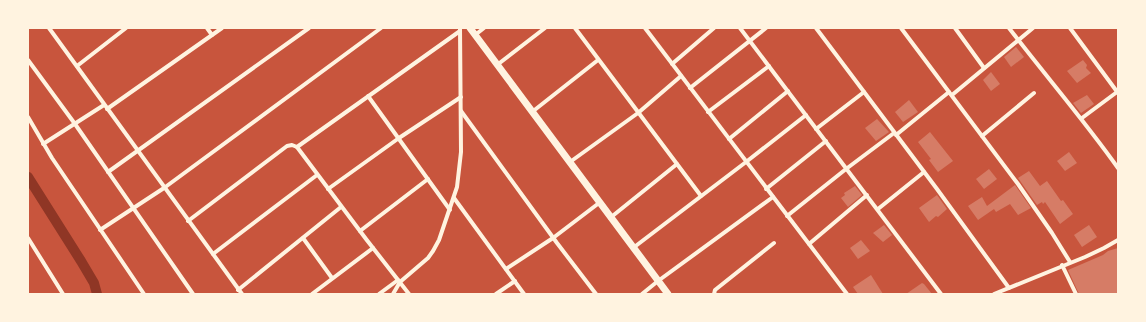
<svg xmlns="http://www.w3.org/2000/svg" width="1146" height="322" viewBox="0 0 1146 322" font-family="'PT Sans Narrow',sans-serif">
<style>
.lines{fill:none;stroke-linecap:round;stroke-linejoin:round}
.canal{stroke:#8f3625;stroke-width:10}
.building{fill:#d67c66}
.minor{stroke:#fff3e0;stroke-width:4}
.tertiary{stroke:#fff3e0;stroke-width:7}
</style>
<rect width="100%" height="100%" fill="#c8553d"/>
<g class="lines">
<polyline class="canal" points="28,177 81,261 94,283 97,294"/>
</g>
<g class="building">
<polygon points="1016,47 1024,57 1011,67 1004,57"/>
<polygon points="1083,60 1087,65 1086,68 1091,73 1077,83 1067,71"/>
<polygon points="991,72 1000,84 991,91 983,80"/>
<polygon points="1087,95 1094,104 1081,113 1073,103"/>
<polygon points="909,100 918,112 903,122 895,112"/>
<polygon points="877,119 889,132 876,141 865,128"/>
<polygon points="930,132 953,161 938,172 929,160 931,159 918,142"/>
<polygon points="1069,152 1077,163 1065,171 1057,161"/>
<polygon points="989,169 997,179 984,189 976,179"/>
<polygon points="1029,171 1040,186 1047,181 1061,201 1063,200 1073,214 1060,224 1045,202 1043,204 1042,202 1037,205 1018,178"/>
<polygon points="1015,185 1031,208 1018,215 1010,204 996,212 994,209 978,220 968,206 982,197 987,206"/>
<polygon points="855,186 862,195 848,207 841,198 845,195 844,193"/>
<polygon points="937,195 947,209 938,217 936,216 929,222 919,208"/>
<polygon points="884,225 892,235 883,242 873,233"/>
<polygon points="1089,225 1097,237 1082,247 1074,235"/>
<polygon points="861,240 870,251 858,259 850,248"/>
<polygon points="1118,248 1118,294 1079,294 1068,270 1103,255 1108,251"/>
<polygon points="871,275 883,294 858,294 853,287"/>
<polygon points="922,283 924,284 932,294 906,294"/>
</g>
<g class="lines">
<g class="minor">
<polyline points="49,28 242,294"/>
<polyline points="207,28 212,35"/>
<polyline points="575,28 701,196"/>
<polyline points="645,28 847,294"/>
<polyline points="740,28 941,294"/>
<polyline points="816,28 937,189 1009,288"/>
<polyline points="901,28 1018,184 1052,233 1070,262"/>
<polyline points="955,28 984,68"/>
<path d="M1009,28C1045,75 1084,120 1118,168"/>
<polyline points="1070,28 1118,93"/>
<polyline points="475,35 484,28"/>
<polyline points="28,60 75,124 193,294"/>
<polyline points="672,64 714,28"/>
<polyline points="497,65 545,28"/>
<polyline points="77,66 126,28"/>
<polyline points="690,88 766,28"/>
<polyline points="952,95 1033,28"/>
<polyline points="368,96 450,210"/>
<polyline points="107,109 222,28"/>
<polyline points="461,111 557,243 596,294"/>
<polyline points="532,112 598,60"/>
<polyline points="708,112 769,66"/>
<polyline points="28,117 52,158 144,294"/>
<polyline points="1082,118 1117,92"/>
<polyline points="816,129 864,92"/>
<polyline points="896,135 949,92"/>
<polyline points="982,136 1034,93"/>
<polyline points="729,139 788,91"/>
<polyline points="43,144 104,105"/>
<polyline points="297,147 460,31"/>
<polyline points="570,162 638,113 681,76"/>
<polyline points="108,172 309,28"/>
<polyline points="328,189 399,138 461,97"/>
<polyline points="766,189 826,141"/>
<polyline points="454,198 524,294"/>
<polyline points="878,209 924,172"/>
<polyline points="787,216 846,169 894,133"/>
<polyline points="610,218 677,164"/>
<polyline points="188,221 287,146 292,145 297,147 366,239 409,294"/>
<polyline points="100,230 164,188 381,28"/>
<polyline points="360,231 428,179"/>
<polyline points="28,238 63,294"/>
<polyline points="303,238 332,278"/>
<polyline points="809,244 867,195"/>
<polyline points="633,248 746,162 806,115"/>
<polyline points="213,254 317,175"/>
<polyline points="1062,265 1076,294"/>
<polyline points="506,269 553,238 599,203"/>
<polyline points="238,290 341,207"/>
<polyline points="312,294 373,248"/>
<polyline points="379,294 398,280"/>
<polyline points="393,294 400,282 428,258 433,251 439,240 457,187 461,152 460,28"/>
<polyline points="496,294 515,281"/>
<polyline points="642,294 658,281 773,197"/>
<polyline points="714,294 715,290 774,243"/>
<polyline points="994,294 1085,257 1104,248 1118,240"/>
</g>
<polyline class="tertiary" points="470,28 668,294"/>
</g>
<rect width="1146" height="322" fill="none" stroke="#fff3e0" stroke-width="58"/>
</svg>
